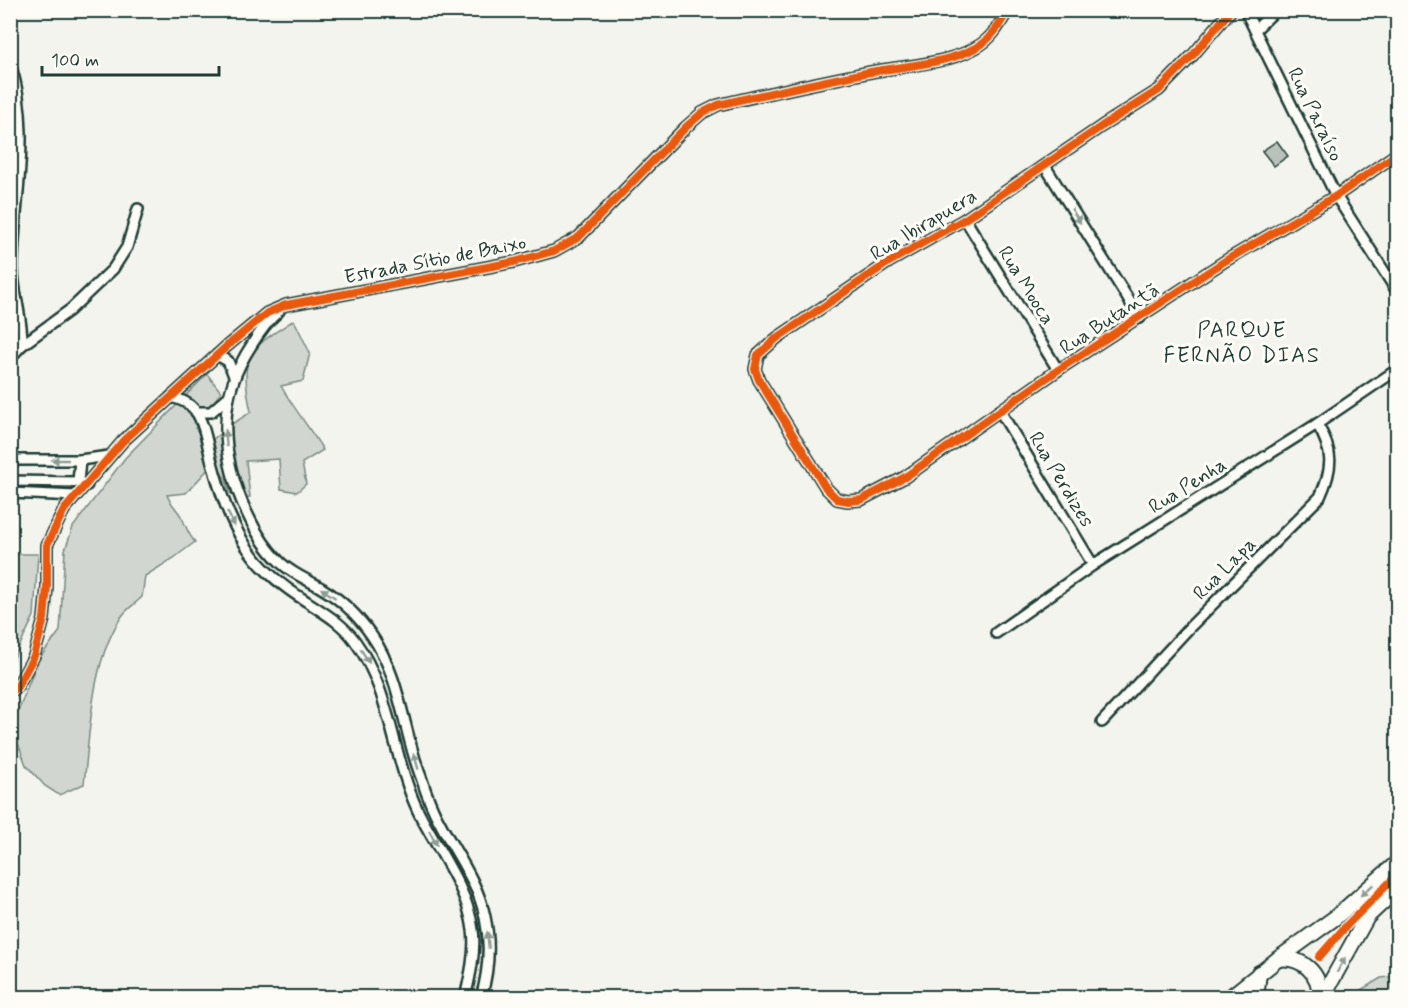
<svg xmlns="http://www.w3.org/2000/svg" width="1408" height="1008" viewBox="0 0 1408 1008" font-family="Mynerve,sans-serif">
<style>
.green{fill:#d1d6d1;stroke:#788a82;stroke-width:1.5}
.building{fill:#b9c1bb;stroke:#1f3d34;stroke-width:1.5}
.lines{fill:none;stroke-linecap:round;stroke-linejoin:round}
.street-casing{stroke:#1f3d34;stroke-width:14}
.secondary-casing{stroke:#1f3d34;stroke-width:18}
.street{stroke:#fdfcf7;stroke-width:9}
.secondary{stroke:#fdfcf7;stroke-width:14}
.cycleway-casing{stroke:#fdfcf7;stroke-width:11}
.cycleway{stroke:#e8590c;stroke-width:8}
.oneway{fill:#8e9c96}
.labels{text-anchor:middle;stroke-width:6;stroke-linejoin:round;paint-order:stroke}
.street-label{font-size:20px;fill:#1f3d34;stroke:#fdfcf7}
.quarter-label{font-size:22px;letter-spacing:1.5px;fill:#1f3d34;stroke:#fdfcf7}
</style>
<rect width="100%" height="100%" fill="#f4f4ef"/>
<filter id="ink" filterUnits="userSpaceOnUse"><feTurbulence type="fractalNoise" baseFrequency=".0167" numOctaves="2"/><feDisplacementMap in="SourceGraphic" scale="12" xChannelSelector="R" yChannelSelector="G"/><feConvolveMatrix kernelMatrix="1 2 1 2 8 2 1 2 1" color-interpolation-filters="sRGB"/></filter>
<g filter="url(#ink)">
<g class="green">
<path d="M294,320L310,353L303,381L281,386C294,409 310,428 323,450L302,463L306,484L297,492L281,489L279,459L246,461L250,497L238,499L230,493L225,478L213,464L186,493L167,495C170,503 176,508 181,516C186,525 187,533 195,542L174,558L145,576L142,597C136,603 127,609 122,616C91,661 90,732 84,784L59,795L45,786L26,765L12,727L38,660L60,631L65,550L73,527L125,458L207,374L221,392L195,428L208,443L232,424L251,412C239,355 247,350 294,320Z"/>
<polygon points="11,554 38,554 34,616 11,664"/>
<polygon points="1397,976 1397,997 1349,997 1381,978"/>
</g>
<polygon class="building" points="1277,141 1288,156 1274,166 1262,151"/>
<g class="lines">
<g class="street-casing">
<g id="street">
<polyline points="1231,10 1193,55 1159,90 1102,126 965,219 889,262 777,338 758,355 755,369 759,380 826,488 837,499 848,501 861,500 905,477 1058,370 1225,261 1336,196 1398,153"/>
<polyline points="1245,10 1336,196 1398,293"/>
<polyline points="1255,30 1276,10"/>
<path d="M10,64C33,130 13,200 13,268C13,294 23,319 22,345L10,358"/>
<polyline points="1045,166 1140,318"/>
<polyline points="965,219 1058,370"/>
<path d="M279,311C267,321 259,333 251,346C218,396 220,448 242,502C252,525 263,546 281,563C294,575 309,580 323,589C343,601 359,617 372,636C401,678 403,731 421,777C426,793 432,809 440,823C456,854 478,882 485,917C491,945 489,970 481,998"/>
<polyline points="22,345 70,310 113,269 127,247 138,209"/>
<polyline points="217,355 228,361 234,376"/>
<path d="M171,397C180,399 189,403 195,410C205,424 207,445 212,462C220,492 229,519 246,546C261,569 283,587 306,601C324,613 342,623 355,641C391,691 392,756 418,811C436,848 468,888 473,930C476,951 470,977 465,998"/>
<polyline points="1000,411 1093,565"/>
<polyline points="196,412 211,412 227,398"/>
<polyline points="10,460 80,460 109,456"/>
<polyline points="10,481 78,482 87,485"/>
<polyline points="78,482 80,460"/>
<polyline points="10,493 76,496"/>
<polyline points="996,633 1093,565 1317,424 1398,369"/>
<path d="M10,693L17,687L34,656L44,619L47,587V545L64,510L123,441L227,346L267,313L286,305L514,262L554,251L579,237L686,127L702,113L718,105C770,93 823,81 876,71C906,66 949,63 975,48C991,40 999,26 1008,10"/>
<path d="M1102,722L1190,627L1320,497C1333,468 1334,452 1317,424"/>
</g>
</g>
<g class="secondary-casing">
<g id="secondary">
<path d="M1278,959C1301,956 1322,973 1319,998"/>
<polyline points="1229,998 1278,959 1336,917 1398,862"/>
<polyline points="1256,998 1259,973"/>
<polyline points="1322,998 1367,917 1398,888"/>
</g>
</g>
<use href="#street" class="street"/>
<use href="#secondary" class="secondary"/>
<g class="cycleway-casing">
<g id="cycleway">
<polyline points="1231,10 1193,55 1159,90 1102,126 965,219 889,262 777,338 758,355 755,369 759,380 826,488 837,499 848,501 861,500 905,477 1058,370 1225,261 1336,196 1398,153"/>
<path d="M10,693L17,687L34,656L44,619L47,587V545L64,510L123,441L227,346L267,313L286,305L514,262L554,251L579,237L686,127L702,113L718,105C770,93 823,81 876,71C906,66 949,63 975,48C991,40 999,26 1008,10"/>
<polyline points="1319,957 1348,924 1398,874"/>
</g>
</g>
<use href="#cycleway" class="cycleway"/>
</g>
<defs><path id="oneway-solid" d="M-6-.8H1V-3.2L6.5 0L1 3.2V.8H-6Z" transform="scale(1.5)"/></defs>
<g class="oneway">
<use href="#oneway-solid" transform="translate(1076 216) rotate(58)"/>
<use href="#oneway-solid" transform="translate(226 438) rotate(-94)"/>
<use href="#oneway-solid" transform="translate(60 460) rotate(180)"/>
<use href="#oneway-solid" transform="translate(231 519) rotate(64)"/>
<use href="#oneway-solid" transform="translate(328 593) rotate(-147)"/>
<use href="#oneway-solid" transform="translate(365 656) rotate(58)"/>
<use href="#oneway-solid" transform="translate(416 761) rotate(-106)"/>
<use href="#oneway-solid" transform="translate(433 838) rotate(62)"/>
<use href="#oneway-solid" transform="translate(1367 890) rotate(139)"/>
<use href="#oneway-solid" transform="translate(488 940) rotate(-95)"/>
<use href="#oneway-solid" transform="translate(1341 965) rotate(-62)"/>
</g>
</g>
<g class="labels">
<g class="street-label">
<text transform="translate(1316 114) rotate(64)" y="7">Rua Paraíso</text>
<text transform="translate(923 224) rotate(-31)" y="7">Rua Ibirapuera</text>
<text transform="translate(435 259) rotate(-11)" y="7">Estrada Sítio de Baixo</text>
<text transform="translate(1027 285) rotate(58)" y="7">Rua Mooca</text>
<text transform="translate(1109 318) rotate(-33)" y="7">Rua Butantã</text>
<text transform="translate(1062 479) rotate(59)" y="7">Rua Perdizes</text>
<text transform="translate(1187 485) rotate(-32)" y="7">Rua Penha</text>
<text transform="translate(1224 568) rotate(-45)" y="7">Rua Lapa</text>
</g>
<g class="quarter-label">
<text x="1242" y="337">PARQUE<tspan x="1242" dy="25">FERNÃO DIAS</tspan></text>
</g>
</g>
<rect width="1408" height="1008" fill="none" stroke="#fdfcf7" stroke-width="36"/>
<rect x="18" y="18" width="1372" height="972" fill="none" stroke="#1f3d34" stroke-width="2" filter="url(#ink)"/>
<path d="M42 66v9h177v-9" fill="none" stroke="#1f3d34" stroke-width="3"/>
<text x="51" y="66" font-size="18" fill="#1f3d34" stroke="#fdfcf7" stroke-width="4.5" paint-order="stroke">100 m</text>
</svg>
